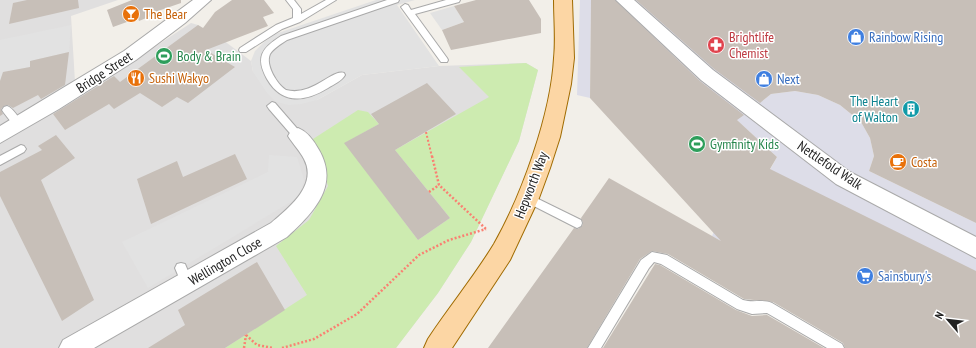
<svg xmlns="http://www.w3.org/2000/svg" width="976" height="348" viewBox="0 0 976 348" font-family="'PT Sans Narrow',sans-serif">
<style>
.residential{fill:#e0dfdf}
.grass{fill:#cdebb0}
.parking{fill:#e2e2e2}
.plaza{fill:#dddde8}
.building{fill:#c7bfb8}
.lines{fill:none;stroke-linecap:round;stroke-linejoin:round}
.lane-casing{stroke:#a9a9a9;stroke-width:2}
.street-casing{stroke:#a9a9a9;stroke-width:2}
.primary-casing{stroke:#a06b00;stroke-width:2}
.path-far1{stroke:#fa8072;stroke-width:2;stroke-dasharray:2 2;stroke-linecap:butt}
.path{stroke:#fa8072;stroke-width:2.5;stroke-dasharray:2 2;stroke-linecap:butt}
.lane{fill:#fff;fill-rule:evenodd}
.street{fill:#fff;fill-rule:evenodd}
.primary{fill:#fcd6a4;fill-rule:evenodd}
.labels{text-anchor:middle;stroke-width:3;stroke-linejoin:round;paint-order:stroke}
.food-label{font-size:14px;fill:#c56008;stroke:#fff;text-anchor:start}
.health-label{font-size:14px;fill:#be3a42;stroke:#fff;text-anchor:start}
.shop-label{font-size:14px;fill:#366cbe;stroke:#fff;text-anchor:start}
.leisure-label{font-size:14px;fill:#27864d;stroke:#fff;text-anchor:start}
.street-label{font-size:14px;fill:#222;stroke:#fff}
.culture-label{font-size:14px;fill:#0d838f;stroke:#fff;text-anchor:end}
</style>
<rect width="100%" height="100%" fill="#f2efe9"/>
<polygon class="residential" points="0,0 118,0 71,16 75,82 82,93 115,73 191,23 198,25 223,40 251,61 253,72 317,100 362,75 439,66 526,63 538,70 519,141 471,242 438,293 396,348 0,348"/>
<polygon class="grass" points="526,63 538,70 519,141 471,242 438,293 396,348 225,348 307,295 276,246 309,220 328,186 313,139 358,110 368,112 379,124 345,143 418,240 450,218 395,150 489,97 459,67"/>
<g class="parking">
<polygon points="376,0 415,0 397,5 439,66 362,75 317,100 302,104 289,105 276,102 267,93 253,72 251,61 255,51 264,42 275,34"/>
<polygon points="454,6 464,22 442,30 430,13"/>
<polygon points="71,25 69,52 30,61 30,67 3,72 0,81 0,40"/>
<polygon points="269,155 297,157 304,180 299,197 148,288 122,242 268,172"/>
</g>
<g class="plaza">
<polygon points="580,0 591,0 590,98 577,95"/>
<polygon points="606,0 645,0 686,44 761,102 771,94 795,91 818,95 840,105 861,122 870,138 874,156 869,171 976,223 976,271 750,257 712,236 715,229 737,229 777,157"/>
</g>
<g class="building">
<polygon points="27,0 78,0 79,8 9,24 13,3"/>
<polygon points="132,0 181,0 181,3 155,12 156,14 139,21 138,18 113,27 107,10"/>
<polygon points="232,0 264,0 274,13 263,17 268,26 206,50 235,67 188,103 177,97 162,107 140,93 114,109 109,104 65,130 53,114 114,76 120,82 198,25 203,28 215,12"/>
<polygon points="476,0 529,0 541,19 541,33 451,50 442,30 464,22 454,6"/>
<polygon points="591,0 615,0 700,81 744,115 737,120 777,157 770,169 976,271 976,348 845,348 843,343 773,302 744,299 668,254 652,251 640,259 587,348 488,348 574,228 578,229 582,226 583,223 581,218 609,178 721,241 590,98"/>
<polygon points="636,0 976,0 976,223 869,171 874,156 870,138 861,122 840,105 818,95 795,91 771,94 760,103 714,69"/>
<polygon points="69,52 65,85 41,99 38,95 13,108 8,105 4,106 1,109 3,114 0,116 0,81 3,72 30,67 30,61"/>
<polygon points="427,83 456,114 395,150 450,218 418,240 344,143 379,124 371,114"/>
<polygon points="56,135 75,158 41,180 94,300 62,321 0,196 0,172 42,150 38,146"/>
<polygon points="235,154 247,179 151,224 137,179 177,161 183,177"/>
<polygon points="257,262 285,310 225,348 148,348 185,325 178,310"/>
<polygon points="655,264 660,265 736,310 752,316 767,315 824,348 603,348"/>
</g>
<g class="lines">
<g class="lane-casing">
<g id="lane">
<polygon points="286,0 294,0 301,9 301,14 326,0 336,0 300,22 282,29 246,52 240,52 239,50 240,48 276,25 293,18 293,9"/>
<path d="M387,0H399L398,2L287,40C281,44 274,48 270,54C265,65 277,84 286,90C312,97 332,69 344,73L345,75C342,81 334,84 328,88C305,102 282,105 267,79C255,57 262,48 281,36Z"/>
<polygon points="446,0 460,0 459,2 415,14 447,58 448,60 447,62 441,62 401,7 405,4 408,5 411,10"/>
<polygon points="272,102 275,103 301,133 303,136 301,139 295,139 269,109 267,106"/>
<path d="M7,106C13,108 19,118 23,124L21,127H15L4,113L2,110L4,107Z"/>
<polygon points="21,145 24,146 26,149 24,152 0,165 0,156"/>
<polygon points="528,194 581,220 582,223 581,226 577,228 573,226 524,201 523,198 524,195"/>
<path d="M652,252L667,255L743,300C753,303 763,299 772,303L842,344L844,348H827L767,313L752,314L737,309L661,264L654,262L649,268L601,348H588L641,260Z"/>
<polygon points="181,263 185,264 193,283 191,287 187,288 183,287 175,268 177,264"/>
</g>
</g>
<g class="street-casing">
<g id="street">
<polygon points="193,0 211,0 185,23 136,60 59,109 0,143 0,126 124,51"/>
<polygon points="616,0 634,0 713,70 850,172 976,237 976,258 836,184 701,80"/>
<path d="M298,128C308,132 314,141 319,150C340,186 313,213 287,237L94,348H59L63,340L271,223C289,208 318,185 304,159C300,151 293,144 288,136L291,131Z"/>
</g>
</g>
<g class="primary-casing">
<path id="primary" d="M554,0H572L574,58L571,84L560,137L550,168L539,198L510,260L452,348H424L428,339C449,307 474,277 494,244C522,195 551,114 554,58C556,39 554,19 554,0Z"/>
</g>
<polyline class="path-far1" points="426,132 432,157"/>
<g class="path">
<polyline points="432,156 439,185 486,229"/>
<polyline points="429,192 439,185"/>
<polyline points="246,335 257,345 273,348"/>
<polyline points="244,348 246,335"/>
<polyline points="282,348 314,339 357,314 419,255 449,240 486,229"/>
</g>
<use href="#lane" class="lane"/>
<use href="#street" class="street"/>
<use href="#primary" class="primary"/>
</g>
<defs>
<g id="bar-disc" transform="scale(0.9)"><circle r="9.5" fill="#e8710a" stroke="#fff"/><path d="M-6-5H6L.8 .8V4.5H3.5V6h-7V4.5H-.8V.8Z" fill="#fff"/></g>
<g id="shop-disc" transform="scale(0.9)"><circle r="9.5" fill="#3f7fe0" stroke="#fff"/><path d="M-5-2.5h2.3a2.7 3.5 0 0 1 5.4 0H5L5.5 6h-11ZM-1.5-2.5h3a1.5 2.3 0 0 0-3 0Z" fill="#fff"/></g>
<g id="pharmacy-disc" transform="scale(0.9)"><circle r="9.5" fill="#e0444e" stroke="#fff"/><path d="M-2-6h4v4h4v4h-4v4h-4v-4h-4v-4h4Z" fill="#fff"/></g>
<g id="stadium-disc" transform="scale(0.9)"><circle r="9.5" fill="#2e9e5b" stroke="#fff"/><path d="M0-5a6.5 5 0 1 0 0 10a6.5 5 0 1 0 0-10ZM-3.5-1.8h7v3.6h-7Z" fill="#fff"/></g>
<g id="restaurant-disc" transform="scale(0.9)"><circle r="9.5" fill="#e8710a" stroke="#fff"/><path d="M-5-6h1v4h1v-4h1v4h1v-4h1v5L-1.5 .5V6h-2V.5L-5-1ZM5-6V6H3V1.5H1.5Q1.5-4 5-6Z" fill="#fff"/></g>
<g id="building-disc" transform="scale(0.9)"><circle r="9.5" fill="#0f9aa8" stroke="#fff"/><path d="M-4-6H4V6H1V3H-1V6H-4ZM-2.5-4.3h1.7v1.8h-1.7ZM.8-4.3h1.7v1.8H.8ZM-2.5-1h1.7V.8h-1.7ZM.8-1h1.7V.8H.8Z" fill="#fff"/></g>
<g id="cafe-disc" transform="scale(0.9)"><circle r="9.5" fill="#e8710a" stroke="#fff"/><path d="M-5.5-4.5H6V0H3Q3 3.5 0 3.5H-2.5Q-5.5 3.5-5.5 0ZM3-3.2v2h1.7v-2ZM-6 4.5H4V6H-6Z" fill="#fff"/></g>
<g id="supermarket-disc" transform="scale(0.9)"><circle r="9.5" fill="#3f7fe0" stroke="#fff"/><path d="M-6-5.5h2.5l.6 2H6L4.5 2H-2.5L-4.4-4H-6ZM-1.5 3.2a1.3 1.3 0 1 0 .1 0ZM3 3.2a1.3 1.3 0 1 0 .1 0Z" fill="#fff"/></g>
</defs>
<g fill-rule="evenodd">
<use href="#bar-disc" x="131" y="14"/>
<use href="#shop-disc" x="856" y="37"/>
<use href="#pharmacy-disc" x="716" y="45"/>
<use href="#stadium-disc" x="164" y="56"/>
<use href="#restaurant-disc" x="136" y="78"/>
<use href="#shop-disc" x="764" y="79"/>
<use href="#building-disc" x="911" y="109"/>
<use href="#stadium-disc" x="697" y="144"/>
<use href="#cafe-disc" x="898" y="162"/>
<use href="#supermarket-disc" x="865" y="276"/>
</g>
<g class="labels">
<g class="food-label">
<text x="144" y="19">The Bear</text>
<text x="149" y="83">Sushi Wakyo</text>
<text x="911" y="167">Costa</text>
</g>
<g class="health-label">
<text x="729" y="42">Brightlife<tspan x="729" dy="16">Chemist</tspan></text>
</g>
<g class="shop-label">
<text x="869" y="42">Rainbow Rising</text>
<text x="777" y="84">Next</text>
<text x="878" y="281">Sainsbury's</text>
</g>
<g class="leisure-label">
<text x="177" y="61">Body &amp; Brain</text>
<text x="710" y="149">Gymfinity Kids</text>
</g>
<g class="street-label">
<text transform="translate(104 72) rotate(-33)" y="5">Bridge Street</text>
<text transform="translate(830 165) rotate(34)" y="5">Nettlefold Walk</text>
<text transform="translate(531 185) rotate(-69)" y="5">Hepworth Way</text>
<text transform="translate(225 261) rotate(-30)" y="5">Wellington Close</text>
</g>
<g class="culture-label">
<text x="898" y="106">The Heart<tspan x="898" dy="16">of Walton</tspan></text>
</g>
</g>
<g transform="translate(948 320) rotate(298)" stroke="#ffffff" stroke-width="3" paint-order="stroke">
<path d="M0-3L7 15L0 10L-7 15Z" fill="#222222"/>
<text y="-6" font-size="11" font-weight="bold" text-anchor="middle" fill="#222222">N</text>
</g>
</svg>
